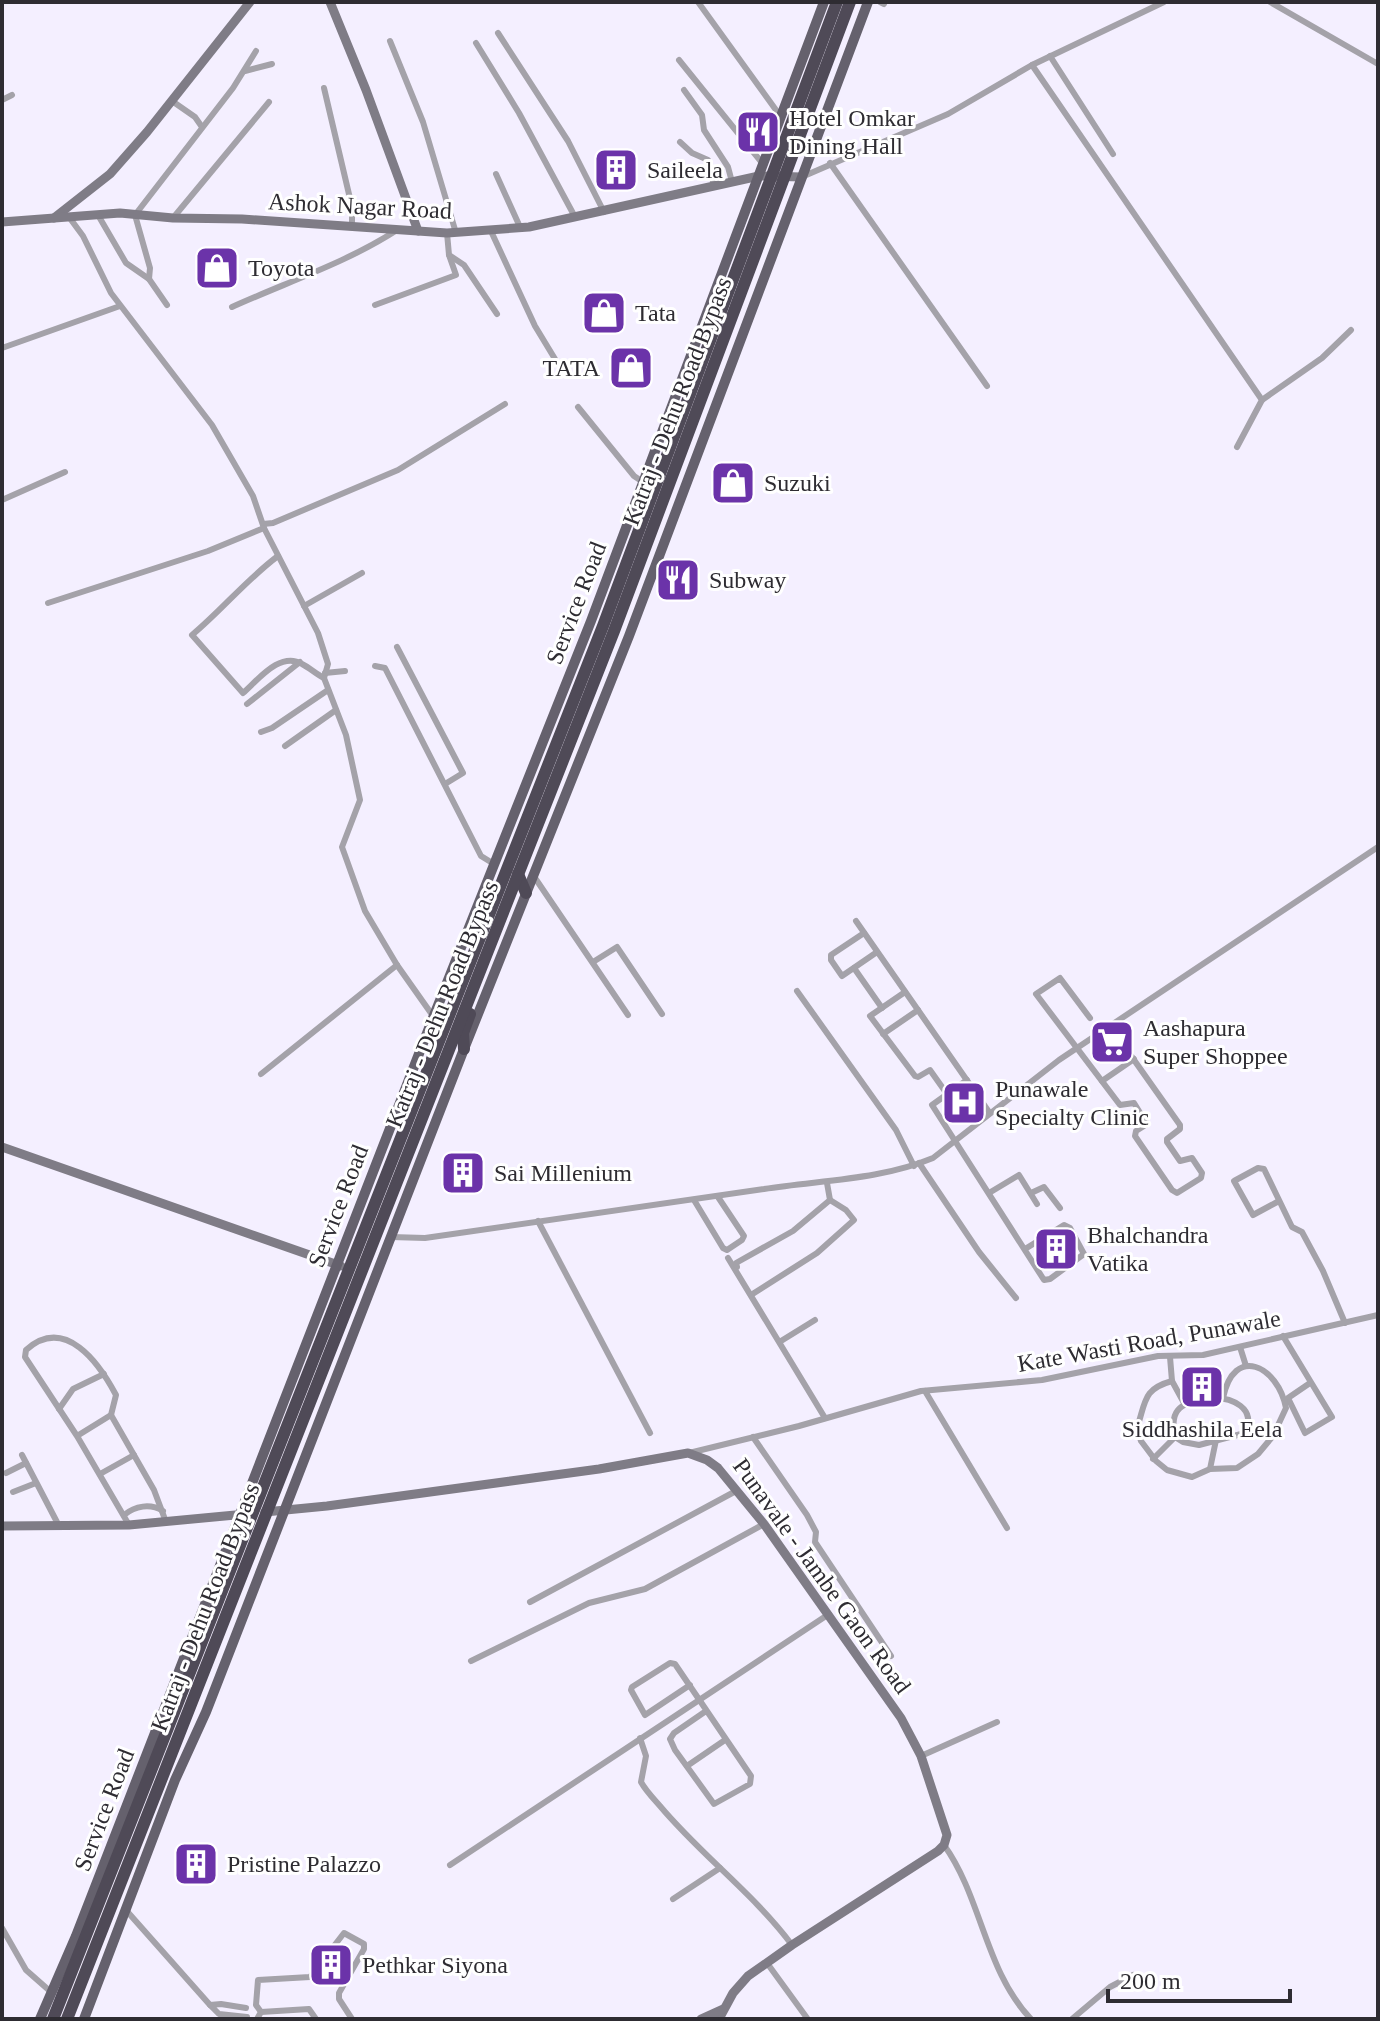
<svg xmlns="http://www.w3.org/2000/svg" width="1380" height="2021" viewBox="0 0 1380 2021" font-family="'Times New Roman',serif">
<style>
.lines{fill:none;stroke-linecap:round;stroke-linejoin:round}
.street{stroke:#a4a2a9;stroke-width:6}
.secondary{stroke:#7f7c86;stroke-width:9}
.primary{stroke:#65616d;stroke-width:10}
.highway{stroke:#4f4a57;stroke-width:12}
.labels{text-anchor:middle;stroke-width:6;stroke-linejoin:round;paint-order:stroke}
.poi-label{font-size:24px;fill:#2e2c32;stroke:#fff;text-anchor:start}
.street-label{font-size:24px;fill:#2e2c32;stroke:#fff}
</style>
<rect width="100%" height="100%" fill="#f4efff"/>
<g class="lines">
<g class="street">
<polyline points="698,2 781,117"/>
<polyline points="880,2 884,4"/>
<polyline points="1270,2 1378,64"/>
<polyline points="498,33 568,141 604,212"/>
<polyline points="390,41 423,122 456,233"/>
<polyline points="476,43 519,113 575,217"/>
<polyline points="1050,56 1113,154"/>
<polyline points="679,60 763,164"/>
<polyline points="1032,65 1262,400 1237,447"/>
<polyline points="245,71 272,64"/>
<polyline points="324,88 352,207 352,226"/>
<polyline points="684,90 702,115 704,130 728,167 732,182"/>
<polyline points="2,100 12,95"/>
<polyline points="172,101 195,117 202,127"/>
<polyline points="680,142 692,153 708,160 714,186"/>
<polyline points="830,163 987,386"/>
<polyline points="496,174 520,227"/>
<polyline points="804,176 948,114 1032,65 1164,2"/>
<polyline points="98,215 126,263 149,279"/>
<polyline points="69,217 83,236 111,293 212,425 253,496 264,528 318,633 328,664 324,678 346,735 360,800 342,847 365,911 397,965 433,1016"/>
<polyline points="173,218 269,102"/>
<polyline points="490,229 535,326 555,359"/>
<polyline points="447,233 449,255 464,265 497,314"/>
<polyline points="167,305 149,279 150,268 135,215 233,88 256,51"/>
<polyline points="375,305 456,275 449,255"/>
<path d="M232,307C287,282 346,263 397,230"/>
<polyline points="2,348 120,306"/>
<polyline points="1262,400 1322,358 1351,330"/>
<polyline points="578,407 634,476 643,482"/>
<polyline points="2,500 65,472"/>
<polyline points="263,524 273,523 398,470 505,404"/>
<path d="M278,556C247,579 222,610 192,635L243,693C258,680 280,651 302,664C310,668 316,674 324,678"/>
<polyline points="48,603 208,551 264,528"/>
<polyline points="304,606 362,573"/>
<polyline points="397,647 463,773 445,784"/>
<polyline points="375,666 385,668 481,856 494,864"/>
<polyline points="325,673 345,671"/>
<polyline points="247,704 300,662"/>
<polyline points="261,732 272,728 328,690"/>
<polyline points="285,746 336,710"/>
<polyline points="533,875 628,1015"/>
<polyline points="856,921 989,1112"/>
<polyline points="864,933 831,955 831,960 842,976 877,952"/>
<polyline points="593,962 617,947 662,1014"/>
<polyline points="854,968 882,1008"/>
<polyline points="797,991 896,1130 914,1166"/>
<polyline points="905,992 870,1016 915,1076 918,1077 930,1070 947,1094"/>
<polyline points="1090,1018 1060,978 1036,994 1120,1105 1134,1103 1147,1124 1136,1131 1135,1136 1172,1190 1177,1193 1201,1178 1202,1173 1192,1158 1180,1161 1167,1142 1167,1139 1180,1129 1180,1125 1110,1026"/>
<polyline points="883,1034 918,1010"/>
<polyline points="261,1074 397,965"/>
<polyline points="967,1080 932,1105 1044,1280 1050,1279 1084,1254 1070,1228 1064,1225 1025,1249"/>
<polyline points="1102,1081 1134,1059"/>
<polyline points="919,1163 979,1252 1016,1298"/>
<polyline points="989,1193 1019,1175 1037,1204"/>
<polyline points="1031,1193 1044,1187 1060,1208"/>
<polyline points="694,1200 723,1248 727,1250 742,1240 744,1236 718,1197"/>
<polyline points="1279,1201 1253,1215 1234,1181 1258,1168 1264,1169 1292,1227 1302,1232 1323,1271 1345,1323"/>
<polyline points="538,1221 650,1433"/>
<path d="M391,1237L425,1238C538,1221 651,1205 764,1189C821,1180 880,1180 933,1158L1059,1060L1378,847"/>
<polyline points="728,1258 825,1418"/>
<polyline points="737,1267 736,1263 793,1231 830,1200 827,1183"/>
<polyline points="751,1295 817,1253 854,1220 846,1210 830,1200"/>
<polyline points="1283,1336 1332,1417 1305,1433 1288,1398 1310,1383"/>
<polyline points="781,1341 815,1320"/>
<polyline points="1240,1347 1246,1366"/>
<polyline points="1170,1357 1172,1381 1184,1403"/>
<path d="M1172,1381C1143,1389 1146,1401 1137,1428L1141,1441L1156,1461L1167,1470L1192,1477L1210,1469L1237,1468L1258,1454L1273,1436L1286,1408C1278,1366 1234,1344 1223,1398"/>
<polyline points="925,1391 1007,1528"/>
<path d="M1211,1398C1232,1397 1257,1408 1245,1433L1199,1445L1183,1442L1175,1437C1168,1405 1185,1403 1211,1398Z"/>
<polyline points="59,1409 73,1389 104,1374"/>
<polyline points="111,1415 154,1490 166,1522"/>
<path d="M77,1436L111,1415L116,1395C99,1363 65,1315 26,1350L25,1357L77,1436L129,1525"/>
<polyline points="753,1437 807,1515 816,1532 815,1542 891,1656"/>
<polyline points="689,1453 799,1426 921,1391 1042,1380 1158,1356 1203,1355 1378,1315"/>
<polyline points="22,1455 59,1526"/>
<polyline points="1153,1459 1175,1437"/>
<polyline points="1210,1469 1216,1440"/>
<polyline points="6,1473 26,1463"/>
<polyline points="100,1474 134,1455"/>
<polyline points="13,1492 36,1483"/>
<path d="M124,1515C135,1506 150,1503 163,1511"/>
<polyline points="530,1602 736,1491"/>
<polyline points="471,1661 589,1603 645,1589 764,1524"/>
<polyline points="690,1685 645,1715 631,1690 632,1687 670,1663 675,1664 751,1776 750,1784 714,1804 675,1750 670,1739 674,1733 706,1711"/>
<path d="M640,1738L646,1756L641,1782C646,1791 653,1798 660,1806C701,1855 754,1894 792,1945"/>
<polyline points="921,1756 997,1722"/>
<polyline points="687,1766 725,1740"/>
<path d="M944,1845C982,1898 985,1971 1031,2019"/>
<polyline points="450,1865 829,1614"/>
<polyline points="673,1899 720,1868"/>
<polyline points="125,1909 210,2005"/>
<polyline points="2,1928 26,1970 51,1992"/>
<polyline points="767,1963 807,2018"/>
<polyline points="246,2008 221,2004 210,2005 219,2014 247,2017"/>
<polyline points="261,2012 309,2009 316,2019"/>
<polyline points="257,2019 261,2012 256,2005 258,1980 310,1977 344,1933 364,1944 364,1949 339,1993 339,1999 352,2019"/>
<polyline points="1072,2019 1110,1987 1133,1975"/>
</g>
<g class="secondary">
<polyline points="330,2 366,90 418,231"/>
<polyline points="54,218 110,174 147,132 250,2"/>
<polyline points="2,222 120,213 173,218 242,219 447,233 529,227 759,176 802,177"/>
<polyline points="2,1147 341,1266"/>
<polyline points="265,1512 327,1506 599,1469 688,1453 707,1460 718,1468 764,1524 901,1718 921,1756 947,1835 944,1845 938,1851 792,1945 748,1976 733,1993 719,2019"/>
<polyline points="2,1526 129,1525 246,1514"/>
<polyline points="701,2019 723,2009"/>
</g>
<g class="primary">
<polyline points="40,2019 76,1936 429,1028 591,621 824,2"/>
<polyline points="84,2019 175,1780 206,1712 464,1049 629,636 868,2"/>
</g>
<g class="highway">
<polyline points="518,874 526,893"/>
<polyline points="464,1049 463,1033 470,1014"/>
<polyline points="53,2019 603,626 837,2"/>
<polyline points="67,2019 614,631 850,2"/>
</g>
</g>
<defs>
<g id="restaurant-square" transform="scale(2.3)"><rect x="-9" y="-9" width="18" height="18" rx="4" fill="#6b33a9" stroke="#fff"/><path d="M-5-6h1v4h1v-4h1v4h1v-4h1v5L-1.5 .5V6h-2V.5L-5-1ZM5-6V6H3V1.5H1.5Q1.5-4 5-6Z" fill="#fff"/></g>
<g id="building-square" transform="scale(2.3)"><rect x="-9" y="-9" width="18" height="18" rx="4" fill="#6b33a9" stroke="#fff"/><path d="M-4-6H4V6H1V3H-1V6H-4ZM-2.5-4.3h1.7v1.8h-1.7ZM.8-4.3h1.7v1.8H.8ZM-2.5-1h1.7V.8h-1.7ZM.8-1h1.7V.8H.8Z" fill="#fff"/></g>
<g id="shop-square" transform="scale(2.3)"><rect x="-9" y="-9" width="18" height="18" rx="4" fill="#6b33a9" stroke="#fff"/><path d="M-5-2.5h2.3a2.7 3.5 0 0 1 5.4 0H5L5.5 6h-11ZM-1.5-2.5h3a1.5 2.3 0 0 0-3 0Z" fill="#fff"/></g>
<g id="supermarket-square" transform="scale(2.3)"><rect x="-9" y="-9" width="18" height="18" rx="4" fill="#6b33a9" stroke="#fff"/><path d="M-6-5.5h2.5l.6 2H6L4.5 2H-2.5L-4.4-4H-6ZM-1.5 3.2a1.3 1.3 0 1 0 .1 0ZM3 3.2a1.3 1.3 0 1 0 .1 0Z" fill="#fff"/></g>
<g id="hospital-square" transform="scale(2.3)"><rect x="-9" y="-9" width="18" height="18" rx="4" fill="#6b33a9" stroke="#fff"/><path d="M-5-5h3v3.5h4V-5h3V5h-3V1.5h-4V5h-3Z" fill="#fff"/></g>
</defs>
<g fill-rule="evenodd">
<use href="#restaurant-square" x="758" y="132"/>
<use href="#building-square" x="616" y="170"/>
<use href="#shop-square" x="217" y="268"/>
<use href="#shop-square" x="604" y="313"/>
<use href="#shop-square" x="631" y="368"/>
<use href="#shop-square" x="733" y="483"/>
<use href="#restaurant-square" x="678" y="580"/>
<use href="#supermarket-square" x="1112" y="1042"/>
<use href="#hospital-square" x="964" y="1103"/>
<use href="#building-square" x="463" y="1173"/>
<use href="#building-square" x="1056" y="1249"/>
<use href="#building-square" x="1202" y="1387"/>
<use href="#building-square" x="196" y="1864"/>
<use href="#building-square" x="331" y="1965"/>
</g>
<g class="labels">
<g class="poi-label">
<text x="789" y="126">Hotel Omkar<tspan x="789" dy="28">Dining Hall</tspan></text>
<text x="647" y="178">Saileela</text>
<text x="248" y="276">Toyota</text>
<text x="635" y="321">Tata</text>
<text x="600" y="376" text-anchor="end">TATA</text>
<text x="764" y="491">Suzuki</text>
<text x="709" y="588">Subway</text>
<text x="1143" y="1036">Aashapura<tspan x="1143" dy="28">Super Shoppee</tspan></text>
<text x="995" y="1097">Punawale<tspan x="995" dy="28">Specialty Clinic</tspan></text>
<text x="494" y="1181">Sai Millenium</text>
<text x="1087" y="1243">Bhalchandra<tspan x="1087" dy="28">Vatika</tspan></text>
<text x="1202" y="1437" text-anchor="middle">Siddhashila Eela</text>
<text x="227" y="1872">Pristine Palazzo</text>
<text x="362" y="1973">Pethkar Siyona</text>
</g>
<g class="street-label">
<text transform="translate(360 206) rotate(3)" y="8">Ashok Nagar Road</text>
<text transform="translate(677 401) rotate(-69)" y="8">Katraj - Dehu Road Bypass</text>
<text transform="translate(576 603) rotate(-69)" y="8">Service Road</text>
<text transform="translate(442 1004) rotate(-68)" y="8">Katraj - Dehu Road Bypass</text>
<text transform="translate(338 1206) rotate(-69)" y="8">Service Road</text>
<text transform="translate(1149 1341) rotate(-10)" y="8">Kate Wasti Road, Punawale</text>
<text transform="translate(822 1576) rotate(54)" y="8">Punavale - Jambe Gaon Road</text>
<text transform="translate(205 1607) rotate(-69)" y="8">Katraj - Dehu Road Bypass</text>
<text transform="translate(104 1810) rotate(-69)" y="8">Service Road</text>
</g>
</g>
<rect width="1380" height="2021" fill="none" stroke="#2e2c32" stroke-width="8"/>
<path d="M1108 1989v12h182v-12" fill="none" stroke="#2e2c32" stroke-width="4"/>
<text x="1120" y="1989" font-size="24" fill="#2e2c32" stroke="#ffffff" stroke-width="6" paint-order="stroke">200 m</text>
</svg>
